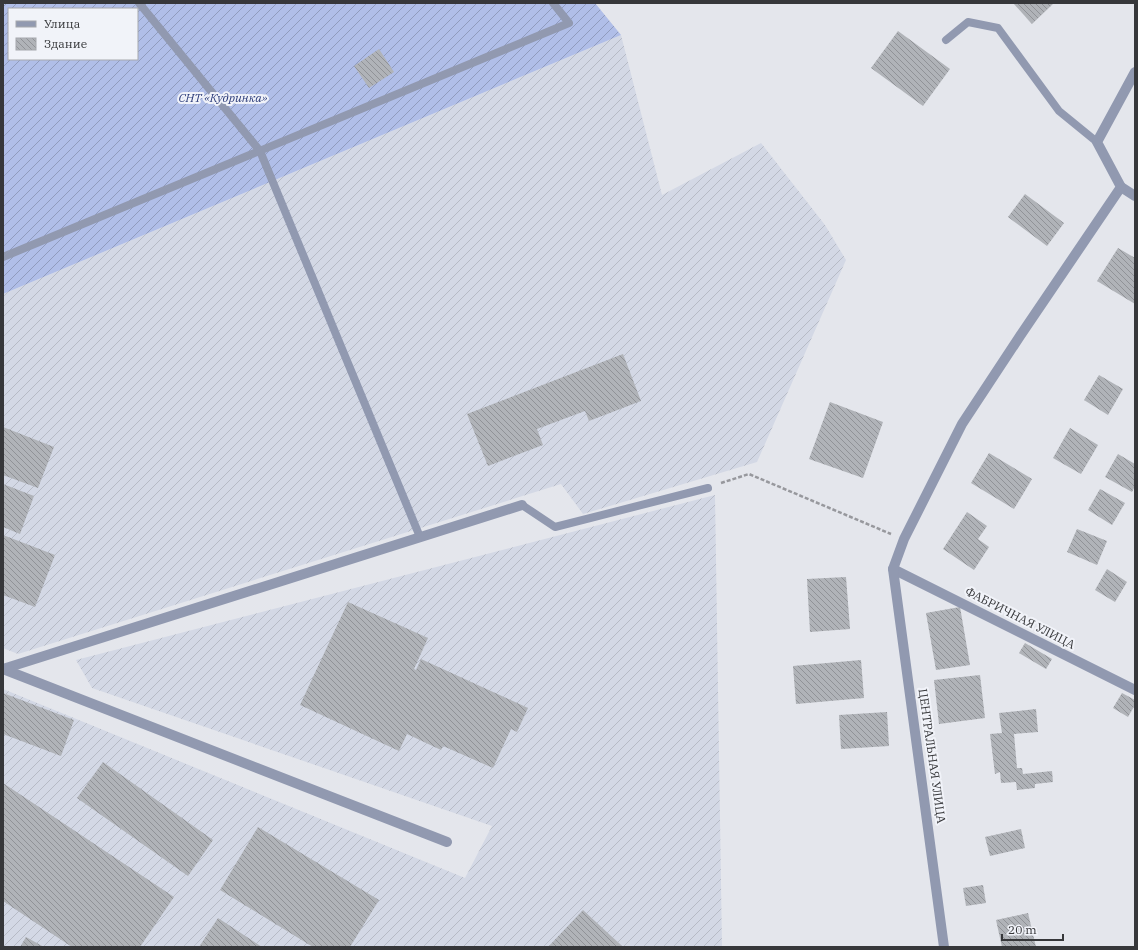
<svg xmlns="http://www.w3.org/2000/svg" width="1138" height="950" viewBox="0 0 1138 950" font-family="'IBM Plex Serif',serif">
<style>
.industrial{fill:url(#industrial-furrows)}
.garden{fill:url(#garden-furrows);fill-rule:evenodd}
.building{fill:url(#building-back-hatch)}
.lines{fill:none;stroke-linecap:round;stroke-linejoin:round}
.path{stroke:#97989d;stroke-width:2.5;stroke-dasharray:4 2;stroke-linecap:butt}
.service{stroke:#9199b0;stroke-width:8}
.minor{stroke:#9199b0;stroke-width:10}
.labels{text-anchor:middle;stroke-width:4;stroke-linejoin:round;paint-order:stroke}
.park-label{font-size:12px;font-style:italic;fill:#2c3c7a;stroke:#f1f3f9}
.street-label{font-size:12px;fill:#36373a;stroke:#f1f3f9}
</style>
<defs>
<pattern id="industrial-furrows" width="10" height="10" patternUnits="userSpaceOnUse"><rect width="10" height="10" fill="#d3d8e5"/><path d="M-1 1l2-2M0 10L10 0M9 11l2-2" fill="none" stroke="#b6bac5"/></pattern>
<pattern id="garden-furrows" width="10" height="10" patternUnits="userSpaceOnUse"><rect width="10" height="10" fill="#b0bee8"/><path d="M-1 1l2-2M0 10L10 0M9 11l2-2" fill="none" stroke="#909bbd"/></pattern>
<pattern id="building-back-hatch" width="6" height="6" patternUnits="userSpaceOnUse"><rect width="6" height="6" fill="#b0b3b8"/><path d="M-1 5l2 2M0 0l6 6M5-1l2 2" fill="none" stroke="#909297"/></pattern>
</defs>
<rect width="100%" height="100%" fill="#e4e6ec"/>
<g class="industrial">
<polygon points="621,35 662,195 761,143 825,225 846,260 757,462 583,514 561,484 18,654 3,648 3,294"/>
<polygon points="715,495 722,947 3,947 3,689 465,878 492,826 92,688 76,660"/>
</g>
<path class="garden" d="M3,3H595L621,35L3,294ZM9,9H137V59H9Z"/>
<g class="building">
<polygon points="1013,3 1054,3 1032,24"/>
<polygon points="898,31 950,69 923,106 871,68"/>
<polygon points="379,49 394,72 369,88 354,66"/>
<polygon points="1025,194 1064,223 1047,246 1008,217"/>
<polygon points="1118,248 1135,258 1135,304 1097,281"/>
<polygon points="623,354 641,401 589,421 585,411 537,429 543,445 488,466 467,414"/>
<polygon points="1099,375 1123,389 1108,415 1084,400"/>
<polygon points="830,402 883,422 863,478 809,459"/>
<polygon points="3,427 54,447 38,488 3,475"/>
<polygon points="1070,428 1098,445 1081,474 1053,458"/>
<polygon points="989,453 1032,479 1014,509 971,483"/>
<polygon points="1118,454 1135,464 1135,486 1132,492 1105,477"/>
<polygon points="3,484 34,496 20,534 3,527"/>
<polygon points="1100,489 1125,503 1112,525 1088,510"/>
<polygon points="967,512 987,526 978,539 989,547 974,570 943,549"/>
<polygon points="1077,529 1107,541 1097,565 1067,552"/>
<polygon points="3,535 55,555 35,607 3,595"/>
<polygon points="1107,569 1127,582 1115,602 1095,590"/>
<polygon points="846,577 850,629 810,632 807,579"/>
<polygon points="348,602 428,638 414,669 416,670 421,659 528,708 517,732 511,729 493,768 443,746 441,750 407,734 399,751 300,705"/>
<polygon points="960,607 970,665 936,670 926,613"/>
<polygon points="1025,643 1052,659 1046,669 1019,653"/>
<polygon points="861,660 864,698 796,704 793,666"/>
<polygon points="980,675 985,718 939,724 934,680"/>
<polygon points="3,693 74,720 61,756 3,734"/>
<polygon points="1122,693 1135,700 1135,705 1128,717 1113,708"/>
<polygon points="1036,709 1038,732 1014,734 1017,768 1022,768 1023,774 1052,771 1053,782 1035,784 1035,788 1017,790 1016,782 1001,783 1000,772 995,774 990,734 1002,733 999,713"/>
<polygon points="887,712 889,746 841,749 839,715"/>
<polygon points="103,762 213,840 188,876 77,798"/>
<polygon points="3,783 174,897 140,947 72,947 3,901"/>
<polygon points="258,827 379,900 350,947 313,947 220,890"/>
<polygon points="1021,829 1025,848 990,856 985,837"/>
<polygon points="983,885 986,903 966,906 963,888"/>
<polygon points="583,910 623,947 548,947"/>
<polygon points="1028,913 1036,947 1002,947 996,920"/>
<polygon points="218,918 262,947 199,947"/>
<polygon points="26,937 44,947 20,947"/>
</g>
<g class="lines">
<polyline class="path" points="721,483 749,474 891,534"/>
<g class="service">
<polyline points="139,3 260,151 420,537"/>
<polyline points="946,40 968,22 998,28 1059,111 1097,142"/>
<polyline points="3,257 569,23 553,3"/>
<polyline points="522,505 555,527 708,488"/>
</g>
<g class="minor">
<polyline points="1121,187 1135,196"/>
<polyline points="893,569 1135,690"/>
<polyline points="3,669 522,505"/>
<polyline points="3,669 447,842"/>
<polyline points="944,947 893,569 904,539 962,424 1020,336 1121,187 1097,142 1135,72"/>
</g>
</g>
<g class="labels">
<g class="park-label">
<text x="223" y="102">СНТ «Кудринка»</text>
</g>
<g class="street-label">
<text transform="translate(1020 618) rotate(27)" y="4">ФАБРИЧНАЯ УЛИЦА</text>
<text transform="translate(932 756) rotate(82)" y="4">ЦЕНТРАЛЬНАЯ УЛИЦА</text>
</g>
</g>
<rect width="1138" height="950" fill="none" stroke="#36373a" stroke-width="8"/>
<rect x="8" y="8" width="130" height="52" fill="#f1f3f9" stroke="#a6a8ad"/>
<rect x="16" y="21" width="20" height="6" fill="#9199b0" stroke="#a6a8ad"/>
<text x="44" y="28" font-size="12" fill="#36373a">Улица</text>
<rect x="16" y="38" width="20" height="12" fill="url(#building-back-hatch)" stroke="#a6a8ad"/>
<text x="44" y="48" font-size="12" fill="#36373a">Здание</text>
<path d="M1002 934v6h61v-6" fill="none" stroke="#36373a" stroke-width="2"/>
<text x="1008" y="934" font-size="12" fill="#36373a" stroke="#f1f3f9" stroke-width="3" paint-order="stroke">20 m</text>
</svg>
